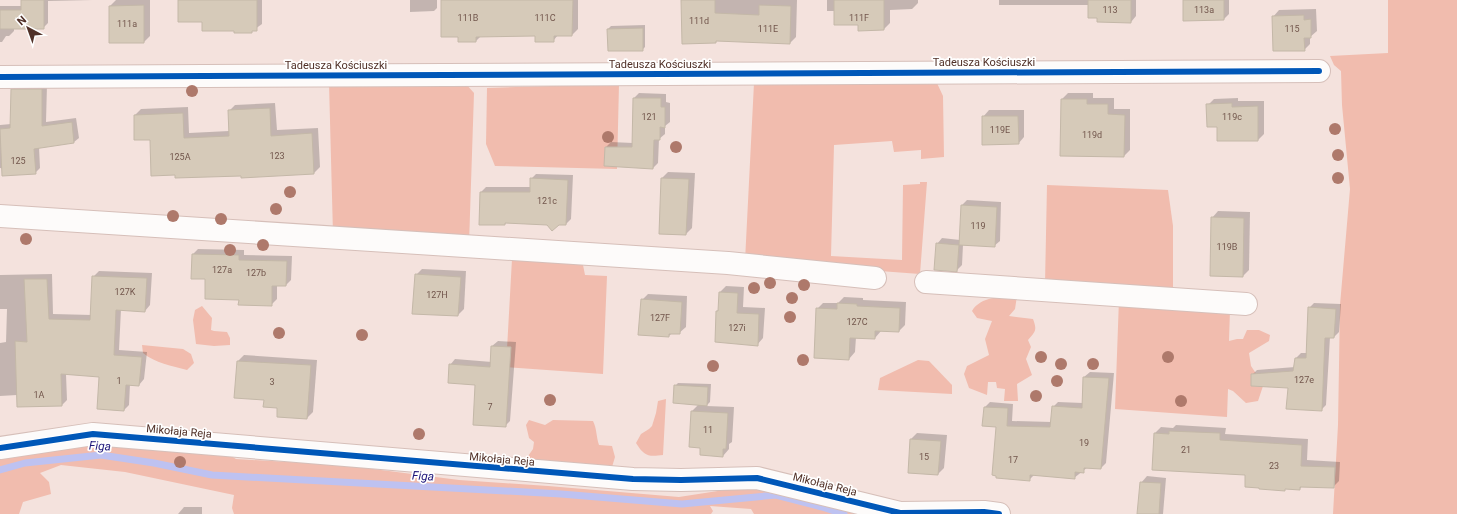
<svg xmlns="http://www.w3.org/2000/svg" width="1457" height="514" viewBox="0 0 1457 514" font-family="Roboto,sans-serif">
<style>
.green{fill:#f1bcae}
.shadow{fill:#0003}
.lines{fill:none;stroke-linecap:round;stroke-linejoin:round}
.stream{stroke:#bec2f1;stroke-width:7}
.building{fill:#d6cab9;stroke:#c4b8a8}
.minor-casing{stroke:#d6bfb9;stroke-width:24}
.minor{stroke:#fdfbfa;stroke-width:22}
.cycleway-casing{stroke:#fff;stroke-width:8}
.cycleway{stroke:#0057b8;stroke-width:6}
.tree{fill:#ae796b}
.labels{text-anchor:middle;stroke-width:3.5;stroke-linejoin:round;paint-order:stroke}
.number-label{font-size:9px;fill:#72564c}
.street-label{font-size:11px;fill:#503027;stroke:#fff}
.water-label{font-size:12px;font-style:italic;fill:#20187b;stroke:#fff}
</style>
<rect width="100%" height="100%" fill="#f4e2dd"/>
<g class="green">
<polygon points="1388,0 1457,0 1457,514 1333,514 1338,425 1340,305 1350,189 1342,105 1341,71 1334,65 1330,56 1388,53"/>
<polygon points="936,81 943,96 944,157 921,159 921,150 894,152 892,141 834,145 831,256 902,260 903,185 920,184 920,182 927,182 920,274 745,261 754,83"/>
<polygon points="329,83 465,83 474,93 469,244 333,234"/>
<polygon points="619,84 617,169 495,166 486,144 487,88"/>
<polygon points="1047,185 1168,190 1173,226 1173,293 1045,284"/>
<polygon points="512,259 583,265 585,275 607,276 603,374 506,367"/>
<path d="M1017,296L1015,309L1009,316L1033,319C1037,330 1036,331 1028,340L1031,347L1026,359L1032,375L1017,384L1018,401H1004L1005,389L997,388L996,382H988L987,395L969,388L964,374L967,366L989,355L985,339L992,321L977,318L972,311C981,296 1001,297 1017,296Z"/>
<polygon points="1119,299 1230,310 1229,341 1237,339 1243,339 1247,330 1259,330 1270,335 1269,341 1249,353 1251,366 1259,378 1263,386 1258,401 1246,403 1233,391 1228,389 1227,417 1115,409"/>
<polygon points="202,306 212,318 211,330 214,331 227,332 230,338 230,345 214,346 196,344 193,320 195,310"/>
<path d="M142,345L183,349L191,354L194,363L187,370C172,366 155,363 143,353Z"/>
<polygon points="918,360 929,361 952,385 952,394 878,390 880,378"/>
<path d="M666,399L663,455C648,457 644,456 636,443L641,434L649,429L652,426L656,413L658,401Z"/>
<path d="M529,420L545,425L553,420L593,421C597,429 596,436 599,445L612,446L615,457L612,467L528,466L526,459L533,449L534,442L529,438L526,425Z"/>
<polygon points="79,446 151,448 231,456 236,459 342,465 459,480 548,486 679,497 750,486 870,514 754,514 751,509 710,506 713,511 711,514 234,514 232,508 234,495 125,472 61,465 40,473 49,482 51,494 23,502 19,514 0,514 0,455"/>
</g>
<g class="shadow">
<polygon points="22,0 93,0 48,1 48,23 43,28 14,28 14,31 9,36 6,36 2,42 0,42 0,6 22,6"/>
<polygon points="116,0 150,0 150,36 144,42 110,6"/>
<polygon points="179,0 262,0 262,24 251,32 235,30 203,21"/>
<polygon points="410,0 437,0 437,8 434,11 410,12"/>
<polygon points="442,0 578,0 578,29 572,35 558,35 553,41 536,35 481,36 476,41 459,36"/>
<polygon points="682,0 797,0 796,37 790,43 717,40 716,42"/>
<polygon points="827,0 918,0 918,3 912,9 890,10 890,23 884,29 859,24 835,11 827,11"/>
<polygon points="999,0 1136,0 1136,16 1131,22 1098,17 1089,5 999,5"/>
<polygon points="1184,0 1229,0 1229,14 1224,19"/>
<polygon points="1316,9 1317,31 1310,37 1310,44 1304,50 1273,17 1279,10"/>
<polygon points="645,25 645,47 642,50 608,29 611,26"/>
<polygon points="16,85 47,85 46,122 76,118 79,138 74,142 39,147 40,168 35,173 0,168 0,125 11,124 12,90"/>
<polygon points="639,93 666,94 666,102 670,103 670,122 665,126 665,134 659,139 658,163 653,168 606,147 611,142 633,143 634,98"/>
<polygon points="1068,93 1093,93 1093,98 1114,98 1114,109 1130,109 1130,150 1124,156 1062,99"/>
<polygon points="1238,98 1238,101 1264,101 1264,134 1258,140 1208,105 1214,99"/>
<polygon points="275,103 277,130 318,128 320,167 314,173 242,175 176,174 135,115 141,109 188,107 189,133 229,131 229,111 235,105"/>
<polygon points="989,110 1024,110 1024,137 1018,144 983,117"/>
<polygon points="668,172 695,173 692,228 686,234 662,178"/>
<polygon points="536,174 573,175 571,219 566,224 507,222 505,224 480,224 481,192 486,187 531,187 531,179"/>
<polygon points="967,200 1001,202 1000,241 994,246 963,245 962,265 956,271 937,244 942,238 960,240 962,205"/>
<polygon points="1218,211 1250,212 1249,270 1243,276 1212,218"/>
<polygon points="198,249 244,250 244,255 292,256 291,280 286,285 277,285 277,299 271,305 240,299 206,278 193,254"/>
<polygon points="422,269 466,271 464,309 458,315 416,275"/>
<polygon points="99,271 152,273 150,305 145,311 121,309 119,350 147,352 144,379 139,385 130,384 129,405 124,410 100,376 66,374 67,400 62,405 17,395 0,396 0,343 6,342 7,309 0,309 0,275 52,274 53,314 92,315 93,277"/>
<polygon points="726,286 744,287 743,307 765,308 763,338 757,345 717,311 719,309 720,292"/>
<polygon points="648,294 687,296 686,327 679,333 672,333 669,336 642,300"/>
<polygon points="844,297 863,298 863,300 906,302 905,325 899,331 881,331 875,338 856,337 855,352 849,359 817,309 823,303 838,303"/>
<polygon points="1314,303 1341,304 1339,332 1334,337 1330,337 1326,405 1321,410 1289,387 1252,375 1257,370 1295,367 1296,358 1301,353 1307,353 1309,308"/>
<polygon points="498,341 516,342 510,421 505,426 476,384 450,365 455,359 492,362 492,346"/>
<polygon points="244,355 317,360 313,412 307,418 278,407 238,361"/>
<polygon points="1090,372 1114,373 1106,463 1101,468 1088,467 1074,478 1034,475 1029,480 985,407 990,402 1013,404 1012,421 1052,422 1053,407 1058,402 1083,403 1084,377"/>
<polygon points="678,383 711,384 710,402 706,406 734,407 732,442 729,444 729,449 723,456 701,447 692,411 698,405 675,386"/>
<polygon points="1176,425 1226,428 1225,434 1308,439 1307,460 1340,462 1339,481 1333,487 1302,486 1300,489 1246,474 1155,433 1161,427 1173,428"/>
<polygon points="917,433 947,435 944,468 938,474 909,472 911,439"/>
<polygon points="1147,476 1166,478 1163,514 1138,514 1141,483"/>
<polygon points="184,507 202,507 202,514 178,514"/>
</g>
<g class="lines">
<polyline class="stream" points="0,470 25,463 101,455 154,463 212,475 561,494 682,504 776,495 822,507 844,514"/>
</g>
<g class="building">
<polygon points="21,0 44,0 44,29 0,29 0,10 21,10"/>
<polygon points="178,0 257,0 257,31 252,31 252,33 234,33 234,31 202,31 202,22 178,22"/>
<polygon points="441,0 573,0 572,36 554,36 554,42 535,42 535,36 476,37 476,42 458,42 458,37 441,37"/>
<polygon points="681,0 715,0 715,13 759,15 759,5 791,6 790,44 716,41 716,43 682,44"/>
<polygon points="834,0 884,0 884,30 858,31 858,25 834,25"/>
<polygon points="1088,0 1131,0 1131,23 1097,22 1097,18 1088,18"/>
<polygon points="1183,0 1224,0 1224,20 1183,21"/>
<polygon points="144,5 144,43 109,43 109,6"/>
<polygon points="1304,15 1304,20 1311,19 1311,38 1304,38 1305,51 1273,51 1272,16"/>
<polygon points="643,28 643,51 608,51 607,29"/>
<polygon points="11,89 42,89 42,126 72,122 74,143 34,149 36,174 2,176 0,129 10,128"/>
<polygon points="633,98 661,98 661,107 665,107 665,128 660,127 660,140 654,140 653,169 604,166 605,147 632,147"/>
<polygon points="1061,99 1087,99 1087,104 1108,104 1108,114 1125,115 1124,157 1060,156"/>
<polygon points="1232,103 1232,107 1258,106 1258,141 1217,141 1217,127 1207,127 1206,104"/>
<polygon points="270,108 271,136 312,133 314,174 241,178 241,176 175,178 175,175 151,176 150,140 134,140 134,115 183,113 184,138 229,136 228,110"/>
<polygon points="982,116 1018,116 1019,144 982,145"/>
<polygon points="530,178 568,180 566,225 559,225 552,231 547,225 505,223 505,225 479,225 480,192 530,192"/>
<polygon points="661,178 689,179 686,235 659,234"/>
<polygon points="961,205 997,207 995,247 959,245 957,272 934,270 936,243 959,245"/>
<polygon points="1211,217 1244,218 1243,277 1210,276"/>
<polygon points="192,254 239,255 239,260 287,261 286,286 272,286 272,306 238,305 239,300 205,299 205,279 191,279"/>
<polygon points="415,274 461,277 458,316 412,314"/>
<polygon points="92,276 147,278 145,312 116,310 114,355 142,357 139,386 126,385 124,411 97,409 99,377 61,374 62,406 17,407 15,341 27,342 24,279 47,279 49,319 90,320"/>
<polygon points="719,292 738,293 737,313 759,314 758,346 715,342 716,311 718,311"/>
<polygon points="641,299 682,302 680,334 669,334 669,337 638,335"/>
<polygon points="837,303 857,304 857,306 900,308 899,332 875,331 875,339 850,338 849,360 814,358 816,308 837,309"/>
<polygon points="1308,307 1336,309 1334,338 1325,338 1322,411 1286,409 1288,388 1251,386 1251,374 1293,371 1295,358 1306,358"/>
<polygon points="491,346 511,347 506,427 473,425 475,385 448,383 449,364 490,367"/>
<polygon points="237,361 311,365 307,419 277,417 277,408 263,407 264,400 234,398"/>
<polygon points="1083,377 1109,378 1101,469 1084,468 1084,473 1075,472 1075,479 1030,475 1030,481 996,478 996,476 992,475 996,427 982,426 984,407 1008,408 1007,426 1050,427 1052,406 1082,408"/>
<polygon points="674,385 708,387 707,406 673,403"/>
<polygon points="691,411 728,413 726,449 723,449 723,457 700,455 700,448 689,447"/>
<polygon points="1169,431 1220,433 1220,440 1302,445 1301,466 1335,467 1334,488 1300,487 1300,490 1285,489 1285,491 1259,489 1259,488 1245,487 1245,475 1152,470 1154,433 1169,434"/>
<polygon points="910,439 941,441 938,475 908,473"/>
<polygon points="1140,482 1161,483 1159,514 1137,514"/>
</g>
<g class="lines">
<g class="minor-casing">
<g id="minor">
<polyline points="0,77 1319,71"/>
<polyline points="0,216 728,263 875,278"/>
<polyline points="926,282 1246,304"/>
<polyline points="0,448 93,434 633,479 681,480 757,478 900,513 984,512 999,514"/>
</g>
</g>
<use href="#minor" class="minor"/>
<g class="cycleway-casing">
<g id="cycleway">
<polyline points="0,77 1319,71"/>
<polyline points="0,448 93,434 633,479 681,480 757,478 900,513 984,512 999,514"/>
</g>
</g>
<use href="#cycleway" class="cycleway"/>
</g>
<g class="tree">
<circle cx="192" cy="91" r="6"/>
<circle cx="1335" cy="129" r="6"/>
<circle cx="608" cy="137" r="6"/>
<circle cx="676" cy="147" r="6"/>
<circle cx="1338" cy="155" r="6"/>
<circle cx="1338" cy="178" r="6"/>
<circle cx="290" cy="192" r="6"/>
<circle cx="276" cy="209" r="6"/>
<circle cx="173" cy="216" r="6"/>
<circle cx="221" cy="219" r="6"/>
<circle cx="26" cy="239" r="6"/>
<circle cx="263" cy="245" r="6"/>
<circle cx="230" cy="250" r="6"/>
<circle cx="770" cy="283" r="6"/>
<circle cx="804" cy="285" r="6"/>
<circle cx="754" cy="288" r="6"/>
<circle cx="792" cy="298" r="6"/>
<circle cx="790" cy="317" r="6"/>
<circle cx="279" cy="333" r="6"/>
<circle cx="362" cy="335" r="6"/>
<circle cx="1041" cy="357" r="6"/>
<circle cx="1168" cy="357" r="6"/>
<circle cx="803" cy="360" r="6"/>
<circle cx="1061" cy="364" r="6"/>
<circle cx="1093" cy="364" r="6"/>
<circle cx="713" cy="366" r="6"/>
<circle cx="1057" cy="381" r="6"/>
<circle cx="1036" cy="396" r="6"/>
<circle cx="550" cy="400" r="6"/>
<circle cx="1181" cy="401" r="6"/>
<circle cx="419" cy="434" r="6"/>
<circle cx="180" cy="462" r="6"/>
</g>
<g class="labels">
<g class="number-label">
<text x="1110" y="13">113</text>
<text x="1204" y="13">113a</text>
<text x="468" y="21">111B</text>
<text x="545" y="21">111C</text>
<text x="859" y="21">111F</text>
<text x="699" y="24">111d</text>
<text x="127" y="27">111a</text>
<text x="768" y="32">111E</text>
<text x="1292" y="32">115</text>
<text x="649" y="120">121</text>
<text x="1232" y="120">119c</text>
<text x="1000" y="133">119E</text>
<text x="1092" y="138">119d</text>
<text x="277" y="159">123</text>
<text x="180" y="160">125A</text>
<text x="18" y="164">125</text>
<text x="547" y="204">121c</text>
<text x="978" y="229">119</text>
<text x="1227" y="250">119B</text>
<text x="222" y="273">127a</text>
<text x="256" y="276">127b</text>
<text x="125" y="295">127K</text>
<text x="437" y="298">127H</text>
<text x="660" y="321">127F</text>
<text x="857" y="325">127C</text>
<text x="737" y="331">127i</text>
<text x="1304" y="383">127e</text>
<text x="119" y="384">1</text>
<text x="272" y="385">3</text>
<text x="39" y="398">1A</text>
<text x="490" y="410">7</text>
<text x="708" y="433">11</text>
<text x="1084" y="446">19</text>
<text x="1186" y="453">21</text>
<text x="924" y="460">15</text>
<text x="1013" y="463">17</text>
<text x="1274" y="469">23</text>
</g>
<g class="street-label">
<text x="984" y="66">Tadeusza Kościuszki</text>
<text x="660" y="68">Tadeusza Kościuszki</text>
<text x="336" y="69">Tadeusza Kościuszki</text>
<text transform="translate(179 431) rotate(5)" y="4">Mikołaja Reja</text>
<text transform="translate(502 459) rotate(5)" y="4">Mikołaja Reja</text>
<text transform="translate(825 484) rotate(14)" y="4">Mikołaja Reja</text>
</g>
<g class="water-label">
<text transform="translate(100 446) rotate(2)" y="4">Figa</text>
<text transform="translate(423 476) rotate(3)" y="4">Figa</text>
</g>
</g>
<g transform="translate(28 28) rotate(319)" stroke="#ffffff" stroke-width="3" paint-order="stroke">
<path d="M0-3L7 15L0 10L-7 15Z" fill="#503027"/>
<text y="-6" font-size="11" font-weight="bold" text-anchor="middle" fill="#503027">N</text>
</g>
</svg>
